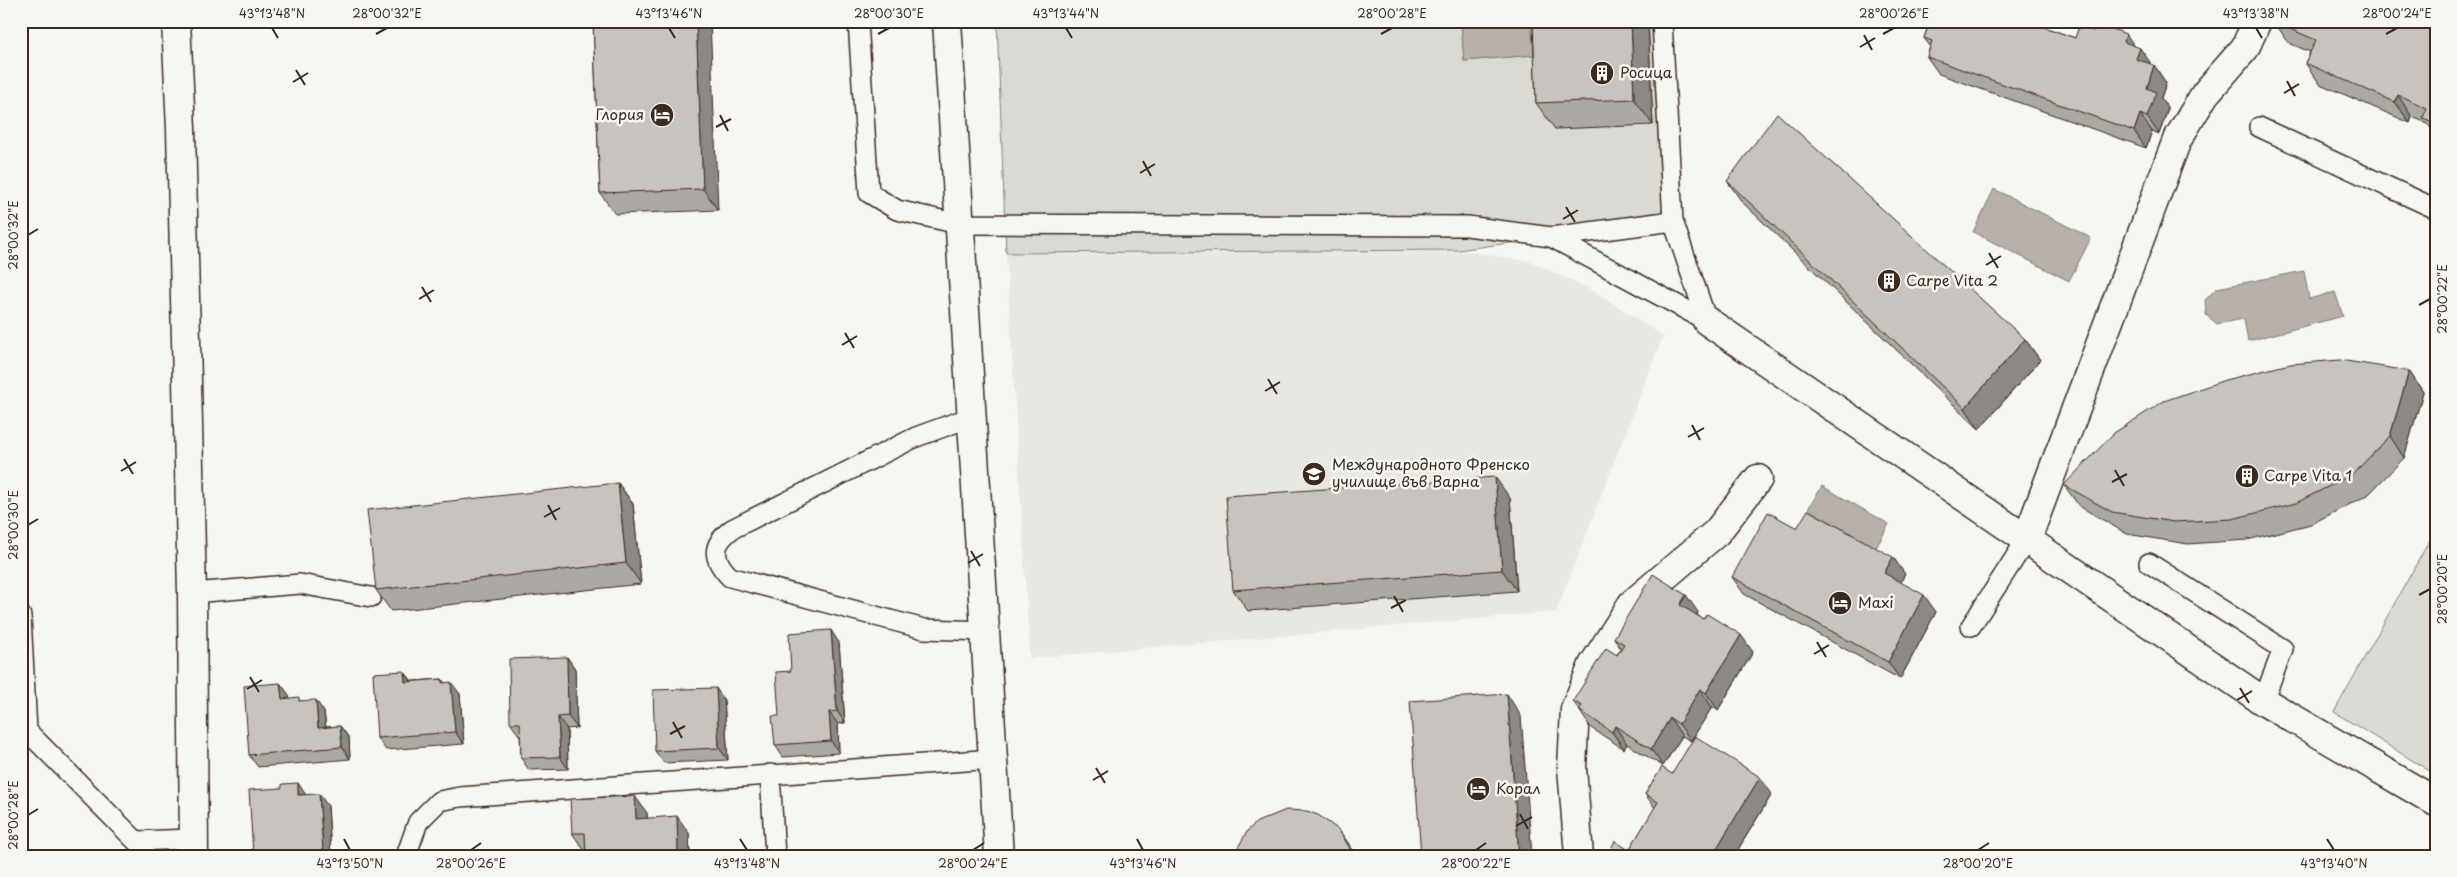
<svg xmlns="http://www.w3.org/2000/svg" width="2457" height="877" viewBox="0 0 2457 877" font-family="'Playpen Sans',sans-serif">
<style>
.built{fill:#e8e7e2}
.green{fill:#dad9d3;stroke:#8a8278}
.water{fill:#b6b0a9;stroke:#857a71}
.lines{fill:none;stroke-linecap:round;stroke-linejoin:round}
.service-casing{stroke:#3b2a1e;stroke-width:22}
.minor-casing{stroke:#3b2a1e;stroke-width:31}
.service{stroke:#f6f6f2;stroke-width:19}
.minor{stroke:#f6f6f2;stroke-width:28}
.wall{fill:#aca8a3;stroke:#3b2a1e}
.shaded-wall{fill:#8c8885;stroke:#3b2a1e}
.building{fill:#c8c3be;stroke:#3b2a1e}
.ticks{fill:none;stroke:#3b2a1e;stroke-width:2}
.labels{text-anchor:middle;stroke-width:5;stroke-linejoin:round;paint-order:stroke}
.poi-label{font-size:15px;fill:#3b2a1e;stroke:#f6f6f2;text-anchor:start}
.neatline{fill:none;stroke:#3b2a1e;stroke-width:2}
.ticks-label{font-size:12px;text-anchor:middle;fill:#3b2a1e}
</style>
<rect width="100%" height="100%" fill="#f6f6f2"/>
<filter id="ink" filterUnits="userSpaceOnUse"><feTurbulence type="fractalNoise" baseFrequency=".02" numOctaves="2"/><feDisplacementMap in="SourceGraphic" scale="10" xChannelSelector="R" yChannelSelector="G"/><feConvolveMatrix kernelMatrix="1 2 1 2 8 2 1 2 1" color-interpolation-filters="sRGB"/></filter>
<g filter="url(#ink)">
<polygon class="built" points="1461,250 1532,262 1594,291 1663,336 1556,612 1030,658 1006,253"/>
<g class="green">
<polygon points="997,21 1461,21 1464,61 1534,55 1531,21 1662,21 1673,221 1458,250 1006,253"/>
<polygon points="2436,529 2436,775 2334,712"/>
</g>
<g class="water">
<polygon points="1461,21 1531,21 1534,55 1464,61"/>
<polygon points="1994,189 2091,238 2069,281 1973,232"/>
<polygon points="2304,271 2309,299 2335,292 2343,316 2248,341 2244,319 2217,324 2206,315 2205,300 2217,288"/>
<polygon points="1822,486 1889,524 1876,548 1808,509"/>
</g>
<g class="lines">
<g class="service-casing">
<g id="service">
<polyline points="858,21 869,193 897,210 959,224 1467,226 1551,237 1707,321"/>
<polyline points="1662,21 1673,221 1707,321"/>
<polyline points="2259,127 2436,209"/>
<polyline points="1551,237 1673,221"/>
<path d="M971,417L916,437L732,529C711,545 712,559 730,577L924,629L987,631"/>
<polyline points="2149,563 2283,649 2263,701"/>
<polyline points="192,593 300,584 371,597"/>
<polyline points="21,616 27,731 136,841 193,839"/>
<polyline points="1971,626 2027,539"/>
<polyline points="770,774 775,856"/>
<polyline points="406,856 418,822 439,801 460,797 994,759"/>
</g>
</g>
<g class="minor-casing">
<g id="minor">
<polyline points="176,21 181,129 192,593 194,856"/>
<polyline points="947,21 999,856"/>
<polyline points="1707,321 2263,701 2436,802"/>
<polyline points="2027,539 2177,140 2205,94 2245,48 2257,21"/>
<polyline points="1579,856 1572,768 1575,709 1593,665 1632,604 1717,532 1758,479"/>
</g>
</g>
<use href="#service" class="service"/>
<use href="#minor" class="minor"/>
</g>
<g class="wall">
<polygon points="593,21 718,210 615,214 600,193"/>
<polygon points="1533,21 1648,21 1653,125 1555,129 1536,103"/>
<polygon points="1791,21 1805,21 1804,26"/>
<polygon points="1817,21 1831,21 1829,26"/>
<polygon points="1930,21 2042,21 2047,28 2075,38 2135,46 2151,64 2154,65 2166,83 2161,98 2168,109 2159,134 2152,131 2146,148 1939,74 1927,57 1930,46 1924,38"/>
<polygon points="2436,21 2436,135 2427,123 2412,117 2410,123 2320,84 2305,63 2310,52 2289,43 2274,22"/>
<polygon points="1727,181 2025,339 2040,360 1979,429 1742,202"/>
<polygon points="2409,371 2423,392 2404,458 2368,495 2311,524 2247,540 2188,544 2127,534 2079,506 2064,485"/>
<polygon points="618,483 633,504 641,584 391,611 376,590"/>
<polygon points="1510,498 1517,591 1248,611 1233,590"/>
<polygon points="1797,528 1905,574 1900,582 1936,612 1900,679 1744,594 1732,577"/>
<polygon points="1698,612 1697,615 1753,652 1718,710 1712,707 1691,741 1682,736 1663,766 1627,744 1624,749 1591,728 1573,701 1617,655 1621,649 1614,638"/>
<polygon points="839,643 845,723 838,724 839,753 783,757 775,745 779,716 791,671"/>
<polygon points="567,657 575,669 577,728 567,729 568,769 529,770 521,758 520,735 519,735 510,723"/>
<polygon points="404,671 412,681 442,679 445,683 460,694 464,744 386,750 377,738"/>
<polygon points="280,683 289,695 289,698 301,701 324,712 326,727 340,726 349,738 350,759 258,767 249,755"/>
<polygon points="724,700 728,760 664,763 655,751"/>
<polygon points="1672,774 1772,794 1734,856 1607,856 1629,850 1655,808 1645,794"/>
<polygon points="282,788 306,795 328,806 331,856 254,856 253,855"/>
<polygon points="647,813 647,818 689,833 690,856 586,856 586,850 584,850 572,833"/>
</g>
<g class="shaded-wall">
<polygon points="696,21 710,21 718,210 703,189"/>
<polygon points="1631,21 1648,21 1653,125 1634,99"/>
<polygon points="1800,21 1805,21 1804,26"/>
<polygon points="1826,21 1831,21 1829,26"/>
<polygon points="2033,21 2042,21 2048,30 2033,23"/>
<polygon points="2126,34 2138,51 2124,42"/>
<polygon points="2140,48 2152,65 2136,59"/>
<polygon points="2154,65 2166,83 2161,98 2168,109 2159,134 2147,117 2147,88"/>
<polygon points="2398,95 2412,117 2410,123 2395,102"/>
<polygon points="2140,114 2152,131 2146,148 2134,131"/>
<polygon points="2025,339 2040,360 1979,429 1965,408"/>
<polygon points="2409,371 2423,392 2404,458 2390,436"/>
<polygon points="1495,477 1510,498 1517,591 1502,570"/>
<polygon points="618,483 633,504 641,584 626,563"/>
<polygon points="1893,557 1905,574 1896,591 1884,573"/>
<polygon points="1686,595 1698,612 1692,622 1680,605"/>
<polygon points="1924,595 1936,612 1900,679 1888,662"/>
<polygon points="831,630 839,643 845,723 837,711"/>
<polygon points="1741,635 1753,652 1718,710 1706,693"/>
<polygon points="567,657 575,669 577,728 568,716"/>
<polygon points="404,671 412,683 405,682"/>
<polygon points="451,682 460,694 464,744 455,732"/>
<polygon points="280,683 289,695 290,711 282,699"/>
<polygon points="716,688 724,700 728,760 719,748"/>
<polygon points="1700,689 1712,707 1691,741 1679,724"/>
<polygon points="1507,694 1521,716 1532,856 1519,856"/>
<polygon points="316,700 324,712 327,740 318,728"/>
<polygon points="829,712 838,724 839,753 831,741"/>
<polygon points="558,717 567,729 568,769 560,757"/>
<polygon points="1670,718 1682,736 1663,766 1651,749"/>
<polygon points="340,726 349,738 350,759 342,747"/>
<polygon points="1615,726 1627,744 1624,749 1612,732"/>
<polygon points="1760,777 1772,794 1734,856 1712,856"/>
<polygon points="298,783 306,795 298,795"/>
<polygon points="319,794 328,806 331,856 327,856 323,851"/>
<polygon points="635,796 647,813 648,836 636,819"/>
<polygon points="677,816 689,833 690,856 680,856 678,853"/>
<polygon points="1339,830 1354,851 1357,856 1352,856"/>
</g>
<g class="building">
<polygon points="593,21 696,21 703,189 600,193"/>
<polygon points="1533,21 1631,21 1634,99 1536,103"/>
<polygon points="1930,21 2033,21 2033,23 2075,38 2079,26 2094,31 2097,23 2126,34 2124,42 2140,48 2136,59 2154,65 2147,88 2156,92 2147,117 2140,114 2134,131 1927,57 1932,41 1924,38"/>
<polygon points="2275,21 2436,21 2436,123 2423,118 2427,108 2398,95 2395,102 2305,63 2316,40 2274,22"/>
<polygon points="1777,113 2025,339 1965,408 1727,181"/>
<polygon points="2340,360 2409,371 2390,436 2353,474 2296,503 2232,519 2174,522 2112,512 2064,485 2114,433 2164,401 2225,380 2290,364"/>
<polygon points="1495,477 1502,570 1233,590 1226,496"/>
<polygon points="618,483 626,563 376,590 367,510"/>
<polygon points="1808,510 1893,557 1884,573 1924,595 1888,662 1732,577 1768,512 1797,528"/>
<polygon points="1653,574 1686,595 1680,605 1703,619 1707,614 1741,635 1706,693 1700,689 1679,724 1670,718 1651,749 1615,726 1612,732 1579,710 1582,706 1573,701 1606,648 1617,655 1624,644 1614,638"/>
<polygon points="831,630 837,711 829,712 831,741 775,745 772,716 779,716 776,672 791,671 789,633"/>
<polygon points="567,657 568,716 558,717 560,757 521,758 520,723 510,723 509,659"/>
<polygon points="404,671 405,682 442,679 442,683 451,682 455,732 377,738 373,673"/>
<polygon points="280,683 282,699 299,697 299,701 316,700 318,728 340,726 342,747 249,755 244,686"/>
<polygon points="716,688 719,748 655,751 653,690"/>
<polygon points="1507,694 1519,856 1421,856 1410,701"/>
<polygon points="1695,736 1760,777 1712,856 1607,856 1615,841 1629,850 1658,802 1645,794 1662,767 1672,774"/>
<polygon points="298,783 298,795 319,794 323,851 253,855 249,790 282,788 282,784"/>
<polygon points="635,796 636,819 677,816 678,853 661,855 661,856 586,856 585,833 572,833 570,799"/>
<polygon points="1286,810 1307,811 1318,815 1339,830 1352,852 1352,856 1235,856 1237,849 1248,830 1257,822"/>
<polygon points="528,854 528,856 501,856 501,855"/>
</g>
</g>
<path class="ticks" d="M272,28L278,38M669,28L675,38M1066,28L1072,38M2256,28L2262,38M376,34L387,28M878,34L889,28M1381,34L1392,28M1883,34L1894,28M2386,34L2397,28M1864,35L1872,50M1860,47L1875,38M296,70L305,85M2287,81L2295,96M293,82L308,73M2284,93L2299,84M720,115L728,131M716,127L731,119M1143,161L1151,176M1140,173L1155,164M1566,207L1575,222M1563,219L1578,210M28,235L38,229M1989,253L1998,268M1986,265L2001,256M422,287L431,302M419,299L434,290M2419,305L2430,299M845,333L854,348M842,345L857,336M1268,379L1277,394M1265,391L1280,382M1692,425L1700,440M1688,437L1704,428M124,459L133,474M2115,470L2124,486M121,471L136,462M2112,482L2127,474M548,505L556,520M544,517L560,508M28,525L38,519M971,551L980,566M968,563L983,554M2419,595L2430,589M1394,596L1403,612M1391,608L1406,600M1817,642L1826,657M1814,654L1829,645M250,677L259,692M2240,688L2249,703M247,689L262,680M2237,700L2252,691M673,722L682,738M670,734L685,726M1096,768L1105,783M1093,780L1108,771M1520,814L1528,829M28,815L38,809M1516,826L1532,817M344,839L350,850M740,839L747,850M1137,839L1143,850M2327,839L2334,850M471,850L481,843M973,850L984,843M1476,850L1486,843M1978,850L1989,843"/>
<defs>
<g id="building-disc" transform="scale(1.25)"><circle r="9.5" fill="#3b2a1e" stroke="#f6f6f2"/><path d="M-4-6H4V6H1V3H-1V6H-4ZM-2.5-4.3h1.7v1.8h-1.7ZM.8-4.3h1.7v1.8H.8ZM-2.5-1h1.7V.8h-1.7ZM.8-1h1.7V.8H.8Z" fill="#fff"/></g>
<g id="hotel-disc" transform="scale(1.25)"><circle r="9.5" fill="#3b2a1e" stroke="#f6f6f2"/><path d="M-6-4.5h1.5V1H6V5H4.5V3h-9V5H-6ZM-4 0a1.8 1.8 0 1 1 3.6 0ZM.5 0V-2.5h3Q6-2.5 6 0Z" fill="#fff"/></g>
<g id="school-disc" transform="scale(1.25)"><circle r="9.5" fill="#3b2a1e" stroke="#f6f6f2"/><path d="M0-5L7-2L0 1L-7-2ZM-4 1L0 2.5L4 1V4Q0 6-4 4Z" fill="#fff"/></g>
</defs>
<g fill-rule="evenodd">
<use href="#building-disc" x="1602" y="73"/>
<use href="#hotel-disc" x="662" y="115"/>
<use href="#building-disc" x="1889" y="281"/>
<use href="#school-disc" x="1314" y="474"/>
<use href="#building-disc" x="2247" y="476"/>
<use href="#hotel-disc" x="1840" y="603"/>
<use href="#hotel-disc" x="1478" y="789"/>
</g>
<g class="labels">
<g class="poi-label">
<text x="1620" y="78">Росица</text>
<text x="644" y="120" text-anchor="end">Глория</text>
<text x="1906" y="286">Carpe Vita 2</text>
<text x="1332" y="470">Международното Френско<tspan x="1332" dy="17">училище във Варна</tspan></text>
<text x="2264" y="481">Carpe Vita 1</text>
<text x="1858" y="608">Maxi</text>
<text x="1496" y="794">Корал</text>
</g>
</g>
<rect width="2457" height="877" fill="none" stroke="#f6f6f2" stroke-width="55"/>
<rect x="28" y="28" width="2402" height="822" class="neatline"/>
<g class="ticks-label">
<text x="272" y="18">43°13'48"N</text>
<text x="387" y="18">28°00'32"E</text>
<text x="669" y="18">43°13'46"N</text>
<text x="889" y="18">28°00'30"E</text>
<text x="1066" y="18">43°13'44"N</text>
<text x="1392" y="18">28°00'28"E</text>
<text x="1894" y="18">28°00'26"E</text>
<text x="2256" y="18">43°13'38"N</text>
<text x="2397" y="18">28°00'24"E</text>
<text transform="translate(14 235) rotate(-90)" y="4">28°00'32"E</text>
<text transform="translate(2443 299) rotate(-90)" y="4">28°00'22"E</text>
<text transform="translate(14 525) rotate(-90)" y="4">28°00'30"E</text>
<text transform="translate(2443 589) rotate(-90)" y="4">28°00'20"E</text>
<text transform="translate(14 815) rotate(-90)" y="4">28°00'28"E</text>
<text x="350" y="868">43°13'50"N</text>
<text x="471" y="868">28°00'26"E</text>
<text x="747" y="868">43°13'48"N</text>
<text x="973" y="868">28°00'24"E</text>
<text x="1143" y="868">43°13'46"N</text>
<text x="1476" y="868">28°00'22"E</text>
<text x="1978" y="868">28°00'20"E</text>
<text x="2334" y="868">43°13'40"N</text>
</g>
</svg>
